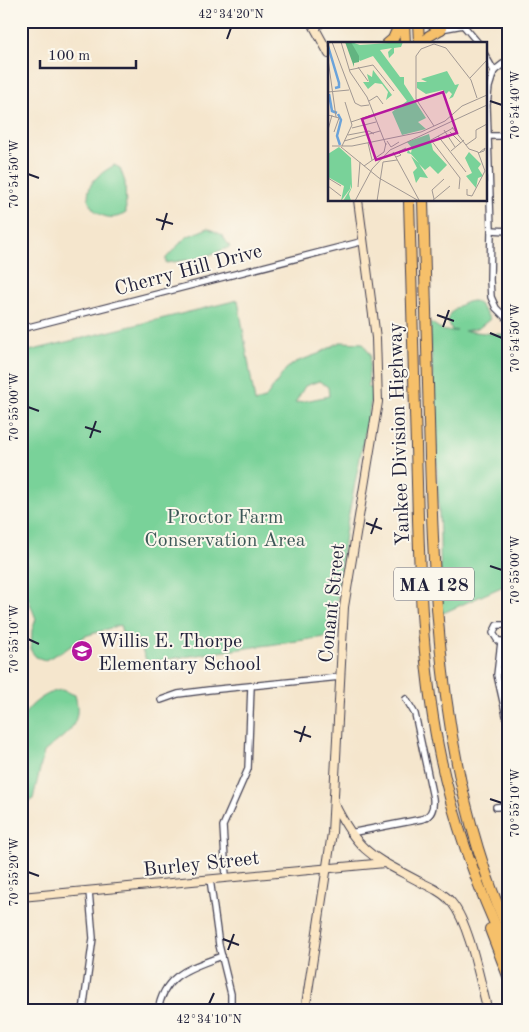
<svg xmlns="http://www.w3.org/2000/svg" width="529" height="1032" viewBox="0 0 529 1032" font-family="'Old Standard TT',serif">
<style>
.green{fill:#79d299;stroke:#4e7a6a;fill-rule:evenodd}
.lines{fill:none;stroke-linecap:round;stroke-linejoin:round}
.minor-casing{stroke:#423f51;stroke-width:8}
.secondary-casing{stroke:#423f51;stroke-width:10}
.motorway-casing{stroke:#423f51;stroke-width:12}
.minor{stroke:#fff;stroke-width:5.5}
.secondary{stroke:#fbe6c4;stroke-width:8}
.motorway{stroke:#f6c06b;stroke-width:10}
.ticks{fill:none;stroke:#22223b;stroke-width:2}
.labels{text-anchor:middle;stroke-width:4;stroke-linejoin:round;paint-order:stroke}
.shield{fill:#fbf7ec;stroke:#636270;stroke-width:1}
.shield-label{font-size:19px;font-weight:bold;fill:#22223b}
.street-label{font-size:20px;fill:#22223b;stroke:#fbf7ec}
.park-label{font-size:20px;fill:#3c5757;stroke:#fbf7ec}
.poi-label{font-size:20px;fill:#22223b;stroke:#fbf7ec;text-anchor:start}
.inset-river{fill:none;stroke:#6ba3da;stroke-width:2.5}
.inset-road{fill:none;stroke:#a19893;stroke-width:1}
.view{fill:#b5179e;fill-opacity:0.15;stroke:#b5179e;stroke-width:2.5}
.inset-edge{fill:none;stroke:#22223b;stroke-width:2.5}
.neatline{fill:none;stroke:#22223b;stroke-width:2}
.ticks-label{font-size:12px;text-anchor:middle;fill:#22223b}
</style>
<rect width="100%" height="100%" fill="#fbf7ec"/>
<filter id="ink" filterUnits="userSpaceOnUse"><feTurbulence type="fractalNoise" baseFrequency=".02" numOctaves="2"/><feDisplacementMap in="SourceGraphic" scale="10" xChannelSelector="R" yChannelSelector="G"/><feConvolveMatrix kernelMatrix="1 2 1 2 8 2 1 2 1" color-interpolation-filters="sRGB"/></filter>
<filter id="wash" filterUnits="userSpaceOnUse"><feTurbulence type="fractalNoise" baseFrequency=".0096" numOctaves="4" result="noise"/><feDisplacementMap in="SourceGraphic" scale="20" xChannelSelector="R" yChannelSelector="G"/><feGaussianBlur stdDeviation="1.12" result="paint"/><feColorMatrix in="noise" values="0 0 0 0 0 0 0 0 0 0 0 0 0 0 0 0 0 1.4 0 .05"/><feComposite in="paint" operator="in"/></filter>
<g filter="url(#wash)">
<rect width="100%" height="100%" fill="#f5e6cd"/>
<g class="green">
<path d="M114,165L120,168L125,182L126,213C105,227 78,205 92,183C97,175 107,170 114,165Z"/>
<polygon points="208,228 222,235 230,247 201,258 166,263 166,258 186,237"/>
<path d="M238,300L255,402L265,399L286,369L296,362L318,354L340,342L363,343L370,355L368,388L374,387L345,533L333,636L147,662L137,638L124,640L120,625L85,636L65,650L45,660L36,657L31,651L32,630L36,619L24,588L27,552L21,539V353ZM319,381L328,387L329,396L295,403L305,386Z"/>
<path d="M474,301L480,305L490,319L479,328L464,331L508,335V584L441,614L440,536L430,322L444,331H457L452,330L448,323C446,312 463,301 474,301Z"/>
<path d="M62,690L75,695C84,727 64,735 44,752L33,799L21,805C21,790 18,729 22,719C28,705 48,691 62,690Z"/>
</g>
</g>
<g filter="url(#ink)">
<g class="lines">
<g class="minor-casing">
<g id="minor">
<polyline points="463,25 479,44"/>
<polyline points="315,29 325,21"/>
<polyline points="441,29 463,25 471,21"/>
<polyline points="485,55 494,71 489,87 487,105 491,230 490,280 491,297 496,308 508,320"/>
<polyline points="494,71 508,60"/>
<polyline points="485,136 508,136"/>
<polyline points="491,230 508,231"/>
<polyline points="21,329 364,241"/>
<polyline points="508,625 497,625 493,633 498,641 508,641"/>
<polyline points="501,642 497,675 508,724"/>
<polyline points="161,700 178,694 209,690 340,677"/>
<polyline points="496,807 508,806"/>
<path d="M350,833L422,819C432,816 434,807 433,798L415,714L406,699"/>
<polyline points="226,877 223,826 248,769 251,686"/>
<polyline points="210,879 219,945 231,994 231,1011"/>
<polyline points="83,1011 93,938 89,891"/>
<path d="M158,1011C164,973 191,968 222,956"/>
</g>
</g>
<g class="secondary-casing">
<g id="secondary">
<polyline points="311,21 329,54"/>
<path d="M335,805C360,855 374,857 420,882C431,887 444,893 452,903C470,925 480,982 488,1011"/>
<polyline points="21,897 385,863"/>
<polyline points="305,1011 332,833 344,607 378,402 376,338 358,200"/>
</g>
</g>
<g class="motorway-casing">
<g id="motorway">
<polyline points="404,21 405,44"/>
<polyline points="418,21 419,44"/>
<polyline points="428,21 441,29"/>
<polyline points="387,44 393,39 401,21"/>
<polyline points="424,44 429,36 441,29"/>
<path d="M409,200C411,282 414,364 416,446C419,546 419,647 438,746C452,818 477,887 508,953"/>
<path d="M423,200C425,286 428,371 430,457C435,618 442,780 508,930"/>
<polyline points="490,929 508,976"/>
</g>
</g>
<use href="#minor" class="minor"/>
<use href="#secondary" class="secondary"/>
<use href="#motorway" class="motorway"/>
</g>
</g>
<path class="ticks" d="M227,39L231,28M490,101L502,105M28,174L39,178M156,219L173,224M162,230L167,213M437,315L454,321M443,327L449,310M490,333L502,338M28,407L39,411M85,427L101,432M90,438L96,421M366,523L382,529M371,534L377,518M490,566L502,570M28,639L39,644M294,731L311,737M300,742L305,726M490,799L502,803M28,872L39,876M223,939L239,945M228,950L234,934M209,1004L214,993"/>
<defs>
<g id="school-disc" transform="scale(1.125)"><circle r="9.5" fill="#b5179e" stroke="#fbf7ec"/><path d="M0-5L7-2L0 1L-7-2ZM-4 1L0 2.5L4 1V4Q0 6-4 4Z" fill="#fff"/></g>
</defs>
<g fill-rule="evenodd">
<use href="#school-disc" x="82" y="651"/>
</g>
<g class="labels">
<rect class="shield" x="394" y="567.5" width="80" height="33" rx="4"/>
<g class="shield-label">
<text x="434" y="591">MA 128</text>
</g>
<g class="street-label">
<text transform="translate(188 269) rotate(-15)" y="7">Cherry Hill Drive</text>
<text transform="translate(398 434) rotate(-92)" y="7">Yankee Division Highway</text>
<text transform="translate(331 603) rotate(-84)" y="7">Conant Street</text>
<text transform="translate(201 863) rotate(-6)" y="7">Burley Street</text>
</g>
<g class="park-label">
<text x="225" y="523">Proctor Farm<tspan x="225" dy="23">Conservation Area</tspan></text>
</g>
<g class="poi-label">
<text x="98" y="647">Willis E. Thorpe<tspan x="98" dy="23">Elementary School</tspan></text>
</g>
</g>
<g transform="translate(328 42)">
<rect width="159" height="159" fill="#f5e6cd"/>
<path d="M23,0L32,3L75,0L73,5L66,6V11L61,16L60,10L64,6L52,8L72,35H76V42L98,76L90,80L98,87L74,93L64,70L79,59L45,14L32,19L29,16ZM45,28L64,53L58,58L60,50L54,42L47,41L40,47L35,40H41L39,32L44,35ZM119,29L127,43L131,42L125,55L121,57L124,52L121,49L118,52L115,48L98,52L89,46V40H99L93,37ZM101,92L105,108L119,123L110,132L102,124L97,128L91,122L100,136L92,135L88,141L85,130L89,126L83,114L91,121L83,112L79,111L80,108L83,111L84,106L79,100ZM11,105L23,116L24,145L21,152L23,159H15L23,146V142L22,147L13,159L16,144L0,135V112ZM141,110L153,122L150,126L155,134L150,136L148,146L138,134L144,131L137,116Z" fill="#79d299"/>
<path d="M17,0H23L31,14V20L26,21V25Z" fill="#62b481"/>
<path class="inset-river" d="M0,4L11,41V45L7,46M1,52L4,69L9,71M10,72L13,78L9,94L12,103"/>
<path class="inset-road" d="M4,0L27,61L33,64L41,63M13,0L22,30L39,55L58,103M0,17L8,75M30,25L40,39M21,28L45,23L66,49M142,36L159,18M0,50L21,48M41,59L49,54L55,62M0,73L11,76L6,90M23,80L44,73M106,84L88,57V14L93,7L106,2L118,6L143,38L149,56M124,85L141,107L150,110L157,129L144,154L139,153V147M24,86L48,80M125,86L103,98L132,136L131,147M0,88L4,73M116,88L127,105M122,90L133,101M20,93L41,89L46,92M110,94L138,130M16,99L52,89M59,99L63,105L71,100M40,101L44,118M138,103L148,96V88L159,82M4,104H24L93,90L117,79L134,64L159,53M14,104L24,83L17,60M13,105L51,136L91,159M123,109L136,98M65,110L91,158M150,111L156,109L157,106L152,110M68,115L73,113L70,110L78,106M36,124L56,110L58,101M0,136L13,144M0,144L13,154M30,145L32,120M106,157L104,148L116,137M27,159L44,127L62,108L159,63M49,159L55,120L69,118M104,159L122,144"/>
<path class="view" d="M115,50L129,91L48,118L34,77Z"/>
<rect width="159" height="159" class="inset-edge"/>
</g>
<rect width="529" height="1032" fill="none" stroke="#fbf7ec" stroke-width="55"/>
<path d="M40 60v8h96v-8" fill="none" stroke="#22223b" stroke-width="2.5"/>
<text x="48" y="60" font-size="15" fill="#22223b" stroke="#fbf7ec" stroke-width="4" paint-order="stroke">100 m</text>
<rect x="28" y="28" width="474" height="976" class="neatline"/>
<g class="ticks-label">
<text x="231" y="18">42°34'20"N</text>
<text transform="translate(515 105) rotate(-90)" y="4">70°54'40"W</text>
<text transform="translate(14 174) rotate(-90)" y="4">70°54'50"W</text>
<text transform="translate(515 338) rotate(-90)" y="4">70°54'50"W</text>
<text transform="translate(14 407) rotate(-90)" y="4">70°55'00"W</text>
<text transform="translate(515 570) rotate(-90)" y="4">70°55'00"W</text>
<text transform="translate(14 639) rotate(-90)" y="4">70°55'10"W</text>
<text transform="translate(515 803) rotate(-90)" y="4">70°55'10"W</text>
<text transform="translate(14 872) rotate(-90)" y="4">70°55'20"W</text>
<text x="209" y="1023">42°34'10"N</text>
</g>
</svg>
